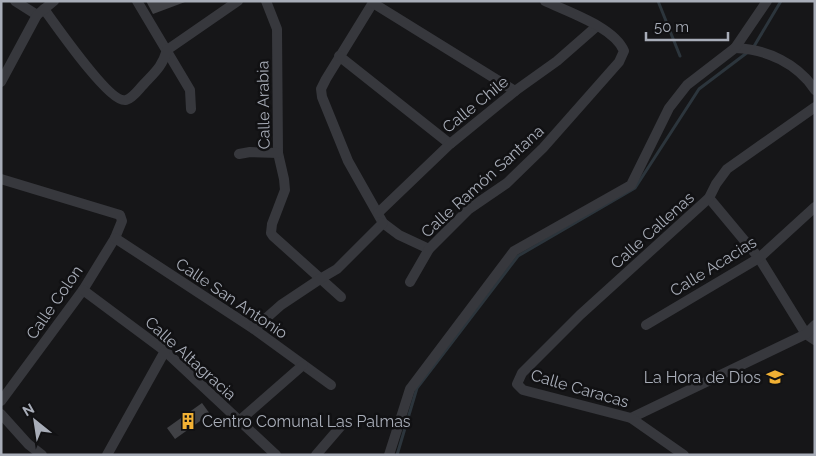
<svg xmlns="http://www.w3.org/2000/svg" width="816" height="456" viewBox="0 0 816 456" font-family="Raleway,sans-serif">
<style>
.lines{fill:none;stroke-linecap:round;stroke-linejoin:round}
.stream{stroke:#2c353c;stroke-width:3}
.building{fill:#404145}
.minor{stroke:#37383d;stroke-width:10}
.labels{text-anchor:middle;stroke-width:5;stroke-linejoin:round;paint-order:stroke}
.street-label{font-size:16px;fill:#a8adb8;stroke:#111113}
.poi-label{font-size:16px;fill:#a8adb8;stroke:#111113;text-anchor:end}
</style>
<rect width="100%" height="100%" fill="#161618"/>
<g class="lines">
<g class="stream">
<polyline points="658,1 680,56"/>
<polyline points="753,48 781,1"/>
<polyline points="397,455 417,388 518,256 635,188 699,89 748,52"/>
</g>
</g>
<g class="building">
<polygon points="146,1 185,1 185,2 153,14"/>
<polygon points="202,403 210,414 175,439 167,428"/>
</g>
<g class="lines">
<g class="minor">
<polyline points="15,1 37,15"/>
<polyline points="137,1 190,90 191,109"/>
<polyline points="266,1 277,29 278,153 284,179 285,190 272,224 271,233 273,236 341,297"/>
<polyline points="374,1 326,79 321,89 322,97 348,161 383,223 399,235 429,249"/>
<polyline points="373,3 515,91"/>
<path d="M44,9C55,24 110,104 126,100C133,98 139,89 143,85C155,72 162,67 167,50L238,1"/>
<path d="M735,48C767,49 798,64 815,90"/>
<polyline points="339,56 450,144"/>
<polyline points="1,82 37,15 54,1"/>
<polyline points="239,154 250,152 278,153"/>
<polyline points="1,179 120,215 122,221 115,238 83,290 1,401"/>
<polyline points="709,198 759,258 806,334 815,340"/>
<polyline points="378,213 450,144 515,91 557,61 597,26"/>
<polyline points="115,238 254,329 331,385"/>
<path d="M410,282L429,249L469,209L507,183L543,148L619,62L624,51C614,27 568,12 545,1"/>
<polyline points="83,290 165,351 276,455"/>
<polyline points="646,325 759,258 815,207"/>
<polyline points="254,329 281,305 320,279 337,269 383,223"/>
<polyline points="1,414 28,444 42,455"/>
<polyline points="631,418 806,334 815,325"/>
<polyline points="239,421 303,365"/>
<polyline points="107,455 165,351"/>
<polyline points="316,455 341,426"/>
<polyline points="389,455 410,389 514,251 631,185 669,108 687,85 735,48 767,1"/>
<polyline points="684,455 631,418 523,390 517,384 522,373 580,315 709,198 716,184 727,169 815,107"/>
</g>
</g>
<defs>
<g id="university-bare" transform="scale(1.35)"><path d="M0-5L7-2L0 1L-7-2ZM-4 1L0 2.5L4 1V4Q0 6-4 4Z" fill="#f2b134" stroke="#111113" stroke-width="2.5" paint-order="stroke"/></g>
<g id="building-bare" transform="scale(1.35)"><path d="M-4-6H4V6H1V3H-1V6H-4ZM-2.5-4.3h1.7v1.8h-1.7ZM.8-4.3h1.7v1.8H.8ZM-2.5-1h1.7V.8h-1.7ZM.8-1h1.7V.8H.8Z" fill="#f2b134" stroke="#111113" stroke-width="2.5" paint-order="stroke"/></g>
</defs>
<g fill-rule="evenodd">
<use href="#university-bare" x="775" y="377"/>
<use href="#building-bare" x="188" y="421"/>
</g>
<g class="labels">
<g class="street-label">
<text transform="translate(475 104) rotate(-39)" y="6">Calle Chile</text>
<text transform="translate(263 105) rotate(-91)" y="6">Calle Arabia</text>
<text transform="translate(482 181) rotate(-42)" y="6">Calle Ramón Santana</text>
<text transform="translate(652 230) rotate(-42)" y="6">Calle Callenas</text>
<text transform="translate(713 266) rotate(-32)" y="6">Calle Acacias</text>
<text transform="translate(232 298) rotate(34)" y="6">Calle San Antonio</text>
<text transform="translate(54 302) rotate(-55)" y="6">Calle Colon</text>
<text transform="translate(191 358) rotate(42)" y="6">Calle Altagracia</text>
<text transform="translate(580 388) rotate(16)" y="6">Calle Caracas</text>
</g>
<g class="poi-label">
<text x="761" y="383">La Hora de Dios</text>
<text x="202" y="427" text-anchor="start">Centro Comunal Las Palmas</text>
</g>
</g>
<rect width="816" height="456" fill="none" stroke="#a8adb8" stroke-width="5"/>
<g transform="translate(35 421) rotate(330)" stroke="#111113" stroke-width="4" paint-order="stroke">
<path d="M0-4L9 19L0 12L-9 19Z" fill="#a8adb8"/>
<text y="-8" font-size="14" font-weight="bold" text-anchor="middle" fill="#a8adb8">N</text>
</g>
<path d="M646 32v8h82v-8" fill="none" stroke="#a8adb8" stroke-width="2.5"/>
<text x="654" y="32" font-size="15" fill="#a8adb8" stroke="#111113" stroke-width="4" paint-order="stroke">50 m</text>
</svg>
